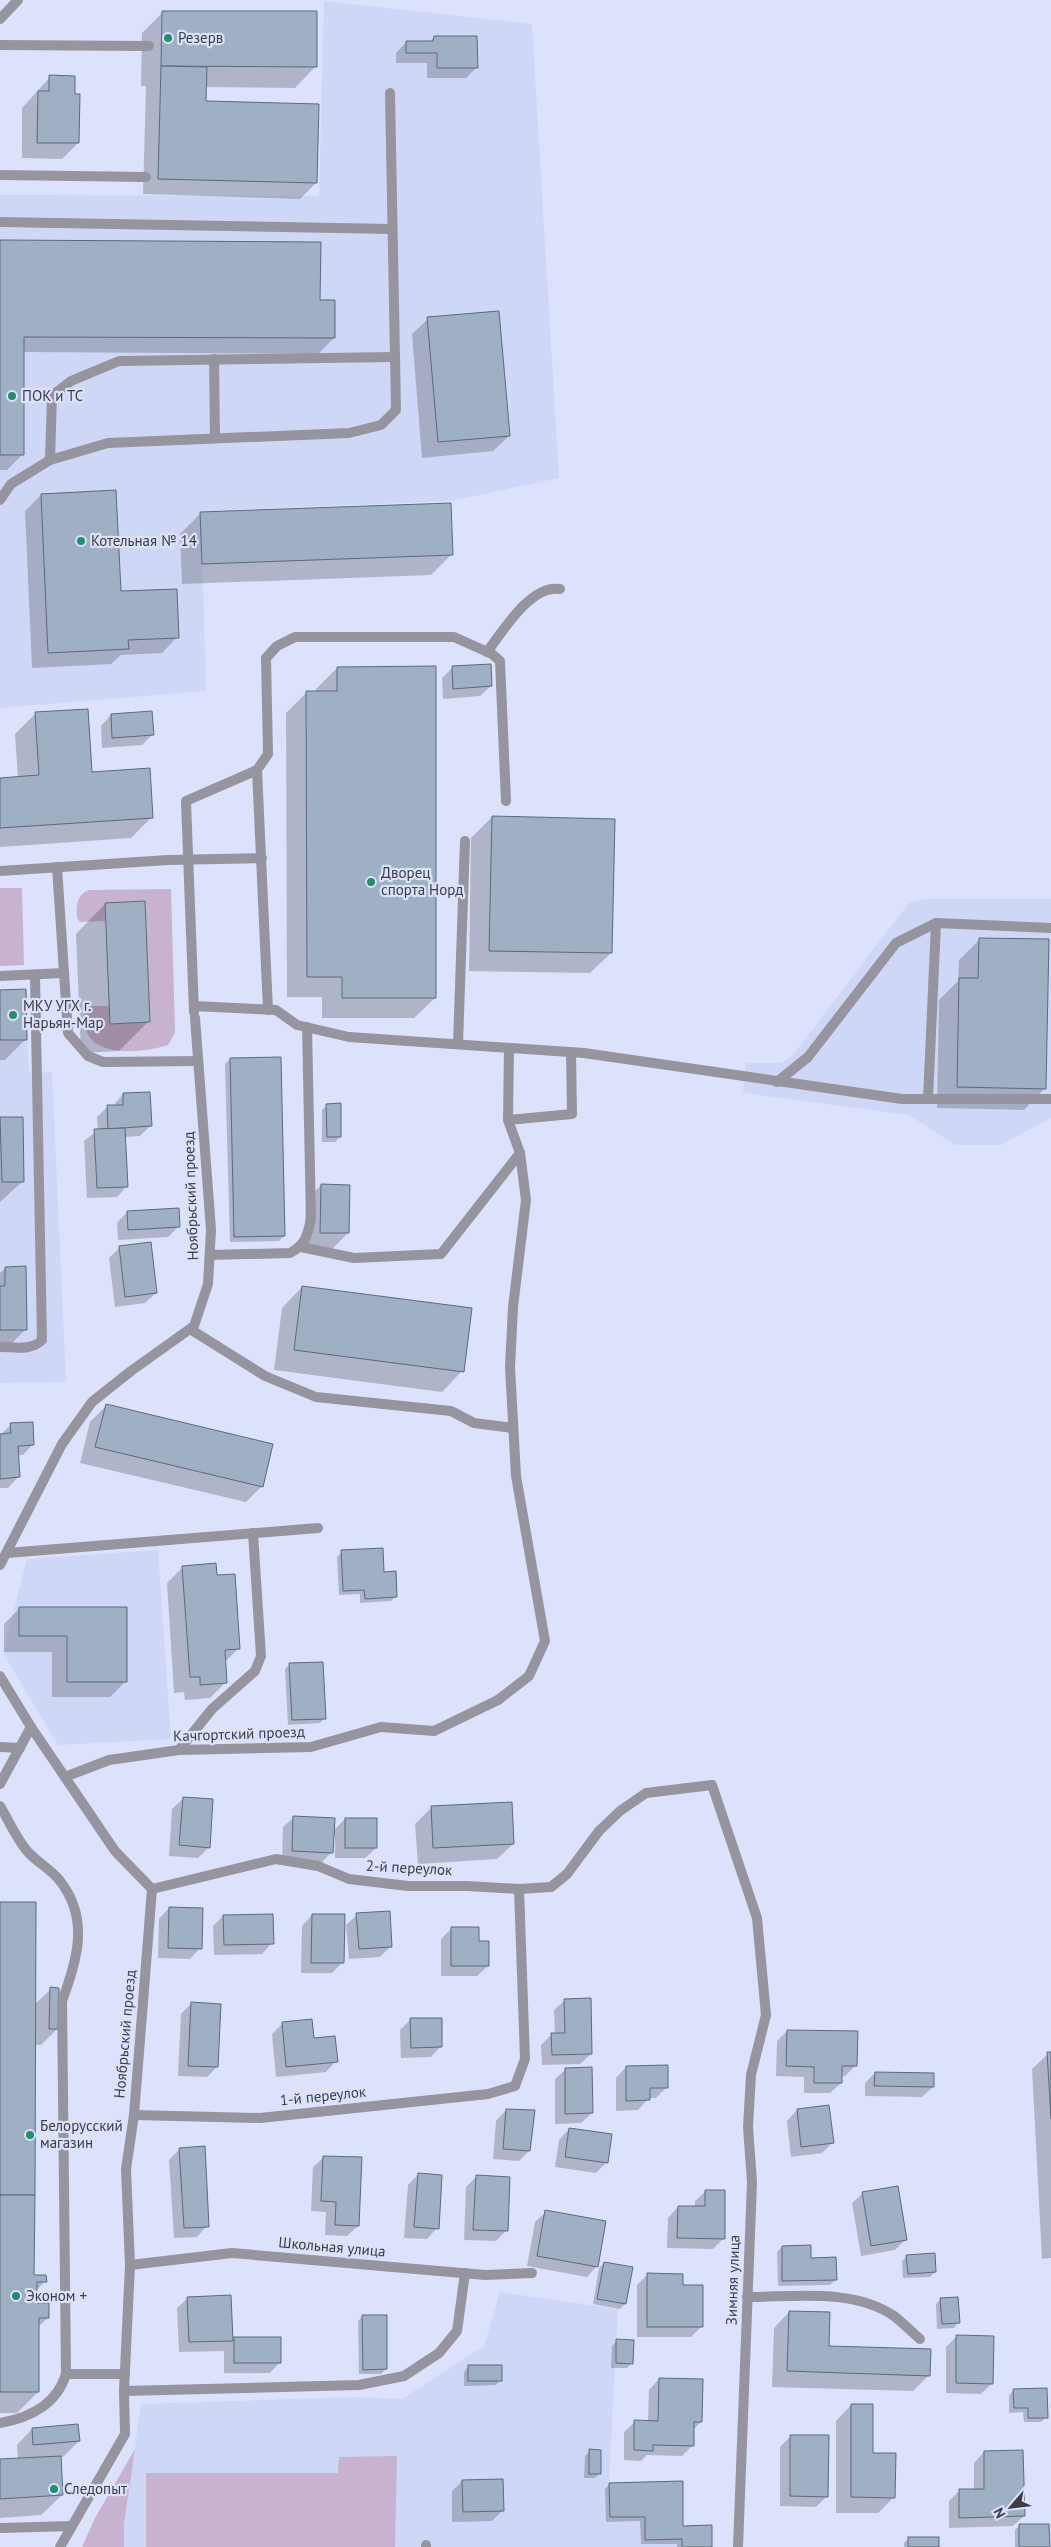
<svg xmlns="http://www.w3.org/2000/svg" width="1051" height="2547" viewBox="0 0 1051 2547" font-family="'PT Sans',sans-serif">
<style>
.built{fill:#cfd7f6}
.green{fill:#c7b2cf}
.shadow{fill:#0003}
.building{fill:#9fb0c4;stroke:#5a6a7c}
.lines{fill:none;stroke-linecap:round;stroke-linejoin:round}
.lane{stroke:#96949e;stroke-width:10}
.street{stroke:#96949e;stroke-width:10}
.poi-dot{fill:#218e6d;stroke:#dce2fb;stroke-width:2}
.labels{text-anchor:middle;stroke-width:4.5;stroke-linejoin:round;paint-order:stroke}
.poi-label{font-size:15px;fill:#3a3c46;stroke:#dce2fb;text-anchor:start}
.street-label{font-size:15px;fill:#3a3c46;stroke:#dce2fb}
</style>
<rect width="100%" height="100%" fill="#dce2fb"/>
<g class="built">
<polygon points="324,1 532,24 559,478 451,501 201,511 206,691 0,708 0,195 319,196"/>
<polygon points="924,899 1051,899 1051,1118 1001,1145 955,1145 909,1115 743,1093 746,1063 781,1063 792,1056 909,903"/>
<polygon points="0,1040 27,1040 29,1073 52,1072 66,1382 0,1383"/>
<polygon points="158,1550 171,1739 58,1745 3,1653 27,1559"/>
<polygon points="500,2292 618,2309 609,2482 683,2481 683,2525 712,2525 712,2547 124,2547 124,2524 141,2404 358,2397 402,2399 484,2346"/>
</g>
<g class="green">
<polygon points="0,888 22,888 24,965 0,966"/>
<path d="M171,889L175,1033L168,1045C136,1055 76,1059 85,1009L91,1006H109L110,1024L150,1022L145,902L105,903V921L80,922L77,918C76,906 77,894 89,890Z"/>
<polygon points="135,2449 124,2524 124,2547 82,2547 95,2518"/>
<polygon points="397,2456 395,2547 146,2547 146,2473 338,2473 339,2457"/>
</g>
<g class="shadow">
<polygon points="163,12 315,67 295,88 205,87 204,102 316,183 300,199 143,194 146,86 141,86 142,33"/>
<polygon points="434,38 476,68 466,78 427,78 427,63 396,63 396,53 406,42 429,42"/>
<polygon points="50,77 78,143 62,159 22,158 22,108"/>
<polygon points="0,242 319,301 334,338 318,354 23,352 23,454 7,470 0,470"/>
<polygon points="428,319 509,436 493,451 422,458 412,334"/>
<polygon points="41,495 120,592 177,637 162,653 121,655 111,664 32,668 25,511"/>
<polygon points="201,513 452,554 431,575 182,584 180,534"/>
<polygon points="453,667 491,686 480,696 443,699 442,678"/>
<polygon points="337,668 435,998 414,1018 322,1018 322,997 287,997 286,713 307,692 316,692 316,689"/>
<polygon points="36,713 90,773 152,817 131,838 0,847 0,779 18,778 15,734"/>
<polygon points="111,715 152,735 142,745 102,748 101,726"/>
<polygon points="492,817 611,953 590,973 469,971 471,838"/>
<polygon points="105,904 148,1022 119,1051 81,1053 76,934"/>
<polygon points="980,939 1044,1089 1024,1110 937,1108 939,1000 958,981 959,960"/>
<polygon points="0,991 26,1039 5,1060 0,1060"/>
<polygon points="230,1059 284,1236 279,1241 230,1242 225,1064"/>
<polygon points="123,1094 150,1126 140,1136 124,1137 127,1186 117,1197 87,1198 84,1141 98,1130 97,1117 107,1107 113,1106"/>
<polygon points="327,1105 340,1137 335,1142 322,1142 322,1110"/>
<polygon points="22,1118 23,1181 0,1202 0,1119"/>
<polygon points="321,1185 348,1233 332,1249 304,1248 306,1201"/>
<polygon points="127,1212 179,1226 168,1237 118,1240 117,1223"/>
<polygon points="120,1247 156,1293 145,1303 115,1307 109,1258"/>
<polygon points="6,1268 26,1329 5,1350 0,1350 0,1273"/>
<polygon points="302,1287 462,1371 442,1392 274,1370 282,1308"/>
<polygon points="106,1406 262,1486 246,1502 80,1463 90,1422"/>
<polygon points="11,1425 33,1444 23,1455 17,1455 18,1477 8,1488 0,1488 0,1435"/>
<polygon points="342,1552 383,1573 396,1596 391,1601 360,1603 360,1594 339,1595 337,1557"/>
<polygon points="183,1567 216,1577 239,1648 225,1662 226,1682 210,1698 185,1700 184,1692 174,1693 167,1583"/>
<polygon points="20,1608 126,1608 126,1681 110,1697 52,1697 52,1652 4,1652 4,1624"/>
<polygon points="290,1664 325,1718 320,1723 288,1725 285,1669"/>
<polygon points="183,1799 209,1847 198,1858 169,1856 172,1809"/>
<polygon points="431,1808 513,1844 497,1859 418,1864 415,1824"/>
<polygon points="294,1817 333,1831 345,1819 376,1848 365,1858 335,1858 335,1836 332,1836 332,1852 321,1863 282,1861 283,1827"/>
<polygon points="0,1903 34,2005 51,1989 57,2029 41,2045 34,2045 33,2276 45,2281 36,2291 36,2304 48,2318 38,2327 38,2392 17,2413 0,2413"/>
<polygon points="169,1908 200,1948 190,1959 158,1958 159,1919"/>
<polygon points="312,1915 343,1962 332,1973 301,1973 302,1926"/>
<polygon points="357,1915 391,1946 380,1957 349,1959 346,1925"/>
<polygon points="223,1916 272,1943 262,1954 214,1955 213,1926"/>
<polygon points="452,1928 477,1942 488,1966 477,1976 441,1976 441,1939"/>
<polygon points="565,2000 591,2054 580,2064 542,2065 541,2045 551,2035 555,2034 554,2010"/>
<polygon points="191,2004 217,2067 207,2077 178,2076 181,2014"/>
<polygon points="410,2020 441,2046 431,2057 401,2058 400,2030"/>
<polygon points="311,2021 313,2040 336,2061 326,2072 276,2077 272,2034 282,2024"/>
<polygon points="787,2031 856,2065 845,2076 841,2076 841,2083 830,2093 804,2093 804,2077 776,2076 777,2041"/>
<polygon points="1051,2053 1051,2258 1042,2259 1032,2069 1048,2054"/>
<polygon points="626,2067 667,2087 656,2098 649,2098 638,2110 616,2111 616,2078"/>
<polygon points="566,2069 592,2113 581,2123 555,2124 555,2079"/>
<polygon points="875,2073 933,2087 922,2097 865,2096 865,2083"/>
<polygon points="828,2107 832,2143 822,2153 791,2157 787,2121 797,2110"/>
<polygon points="506,2110 529,2151 519,2161 493,2159 496,2121"/>
<polygon points="569,2129 607,2162 596,2173 555,2167 559,2140"/>
<polygon points="180,2149 207,2226 197,2237 174,2238 169,2160"/>
<polygon points="324,2157 358,2226 347,2236 325,2235 326,2212 311,2211 313,2167"/>
<polygon points="418,2175 437,2228 427,2239 404,2238 408,2185"/>
<polygon points="476,2177 506,2231 496,2241 464,2240 466,2187"/>
<polygon points="706,2191 723,2239 713,2249 667,2248 668,2218 678,2207 695,2207 695,2201"/>
<polygon points="863,2193 905,2240 895,2250 861,2256 852,2203"/>
<polygon points="546,2212 597,2266 587,2277 527,2266 535,2222"/>
<polygon points="782,2247 810,2259 835,2280 830,2285 778,2286 777,2252"/>
<polygon points="907,2256 935,2272 930,2277 903,2278 902,2261"/>
<polygon points="604,2263 625,2304 620,2309 593,2304 599,2268"/>
<polygon points="647,2275 681,2287 701,2327 691,2337 637,2337 637,2285"/>
<polygon points="188,2298 232,2339 280,2338 280,2362 270,2373 224,2373 224,2351 179,2352 177,2308"/>
<polygon points="941,2299 958,2323 954,2328 937,2329 936,2304"/>
<polygon points="789,2312 827,2348 929,2375 913,2391 772,2387 774,2328"/>
<polygon points="363,2316 386,2369 381,2374 359,2374 358,2321"/>
<polygon points="957,2336 992,2383 981,2394 946,2393 946,2347"/>
<polygon points="617,2341 632,2363 627,2368 611,2368 612,2346"/>
<polygon points="468,2367 501,2380 496,2385 464,2386 464,2372"/>
<polygon points="659,2379 701,2422 693,2430 693,2445 682,2456 647,2455 641,2461 624,2460 624,2432 635,2422 648,2422 649,2390"/>
<polygon points="1014,2390 1046,2417 1041,2422 1024,2422 1023,2412 1009,2413 1009,2395"/>
<polygon points="851,2405 872,2455 894,2497 878,2513 836,2513 836,2421"/>
<polygon points="32,2429 79,2441 63,2457 59,2457 62,2495 41,2515 0,2518 0,2461 18,2459 17,2445"/>
<polygon points="791,2436 827,2496 816,2507 780,2506 780,2447"/>
<polygon points="590,2451 600,2473 595,2478 584,2478 585,2456"/>
<polygon points="984,2452 1024,2516 1013,2526 949,2528 949,2501 959,2491 974,2490 974,2463"/>
<polygon points="462,2481 503,2510 492,2521 452,2522 452,2491"/>
<polygon points="610,2484 682,2527 711,2547 677,2547 677,2544 641,2544 640,2521 606,2522 605,2489"/>
<polygon points="1020,2525 1048,2547 1015,2547 1015,2530"/>
<polygon points="909,2538 938,2547 904,2547 904,2543"/>
</g>
<g class="building">
<polygon points="162,11 317,11 317,67 161,66"/>
<polygon points="434,36 477,36 478,68 437,68 437,53 406,53 406,41 433,41"/>
<polygon points="161,66 207,67 206,101 319,104 317,183 158,179"/>
<polygon points="49,75 75,76 75,94 80,94 79,143 37,143 38,91 49,91"/>
<polygon points="0,240 321,242 320,300 335,300 335,338 24,337 24,455 0,455"/>
<polygon points="499,311 510,436 438,442 427,317"/>
<polygon points="116,490 121,591 177,589 179,638 128,640 129,649 48,653 41,494"/>
<polygon points="451,503 453,555 202,564 200,512"/>
<polygon points="491,664 492,686 453,689 452,666"/>
<polygon points="436,666 436,998 342,998 342,977 307,977 306,691 337,691 337,667"/>
<polygon points="88,709 92,772 150,768 153,818 0,828 0,778 39,775 35,712"/>
<polygon points="152,711 154,735 112,738 111,714"/>
<polygon points="492,816 615,819 612,953 489,951"/>
<polygon points="145,901 150,1022 110,1024 105,903"/>
<polygon points="979,938 1049,939 1046,1089 957,1087 959,978 978,978"/>
<polygon points="26,989 27,1040 0,1040 0,990"/>
<polygon points="281,1057 285,1236 234,1237 230,1058"/>
<polygon points="150,1092 152,1126 108,1129 107,1105 123,1105 123,1093"/>
<polygon points="341,1103 341,1137 327,1137 326,1104"/>
<polygon points="0,1117 23,1117 24,1182 2,1182"/>
<polygon points="125,1128 128,1187 97,1188 94,1129"/>
<polygon points="321,1184 350,1185 349,1233 320,1233"/>
<polygon points="179,1208 180,1227 128,1230 127,1211"/>
<polygon points="151,1242 157,1293 125,1297 119,1246"/>
<polygon points="26,1266 27,1330 0,1330 0,1286 5,1286 5,1267"/>
<polygon points="302,1286 472,1308 464,1372 294,1350"/>
<polygon points="106,1404 273,1444 263,1487 95,1447"/>
<polygon points="33,1422 34,1445 18,1446 20,1477 0,1479 0,1434 11,1433 10,1423"/>
<polygon points="383,1548 384,1572 396,1571 397,1597 365,1599 364,1590 343,1591 341,1550"/>
<polygon points="216,1563 217,1575 235,1574 240,1649 225,1650 227,1683 200,1685 200,1677 190,1677 182,1566"/>
<polygon points="19,1607 127,1607 127,1682 67,1682 67,1636 19,1636"/>
<polygon points="323,1662 326,1719 292,1720 289,1663"/>
<polygon points="183,1797 213,1799 210,1848 179,1845"/>
<polygon points="512,1802 514,1844 433,1848 431,1806"/>
<polygon points="293,1816 335,1818 333,1853 292,1851"/>
<rect x="345" y="1818" width="32" height="30"/>
<polygon points="0,1902 36,1902 35,2195 0,2195"/>
<polygon points="169,1907 203,1908 202,1949 168,1948"/>
<polygon points="390,1911 392,1947 359,1949 356,1913"/>
<polygon points="273,1914 274,1944 224,1945 223,1915"/>
<polygon points="312,1914 345,1914 344,1963 311,1963"/>
<polygon points="451,1927 479,1927 479,1941 489,1941 489,1966 451,1966"/>
<polygon points="50,1987 59,1988 58,2029 49,2029"/>
<polygon points="591,1998 592,2054 552,2055 551,2033 565,2033 564,1999"/>
<polygon points="191,2002 221,2004 218,2067 188,2066"/>
<polygon points="410,2018 442,2018 442,2047 411,2048"/>
<polygon points="312,2019 314,2038 335,2036 338,2062 286,2067 282,2022"/>
<polygon points="787,2030 858,2031 857,2066 842,2066 842,2083 814,2083 814,2067 786,2066"/>
<polygon points="1047,2052 1051,2052 1051,2119"/>
<polygon points="668,2065 668,2088 650,2088 650,2100 626,2101 626,2066"/>
<polygon points="592,2067 593,2113 565,2114 565,2068"/>
<polygon points="875,2072 934,2073 934,2087 874,2086"/>
<polygon points="829,2105 834,2143 801,2147 797,2109"/>
<polygon points="506,2109 535,2110 530,2151 503,2149"/>
<polygon points="569,2128 612,2134 608,2163 565,2157"/>
<polygon points="205,2146 209,2227 184,2228 179,2148"/>
<polygon points="323,2156 362,2157 359,2226 335,2225 336,2202 321,2201"/>
<polygon points="418,2173 442,2175 439,2229 414,2227"/>
<polygon points="476,2175 510,2177 508,2231 473,2230"/>
<polygon points="898,2186 907,2240 871,2246 862,2192"/>
<polygon points="705,2190 725,2190 725,2239 677,2238 678,2206 705,2206"/>
<polygon points="0,2195 35,2195 34,2275 46,2275 47,2282 37,2282 37,2303 49,2303 49,2318 39,2318 39,2392 0,2392"/>
<polygon points="545,2210 606,2221 598,2267 537,2256"/>
<polygon points="811,2245 811,2258 836,2257 837,2280 782,2281 782,2246"/>
<polygon points="935,2253 936,2272 908,2274 906,2255"/>
<polygon points="604,2262 633,2267 626,2304 597,2299"/>
<polygon points="647,2273 683,2274 683,2285 703,2285 703,2327 647,2327"/>
<polygon points="231,2295 233,2341 189,2342 187,2297"/>
<polygon points="958,2297 960,2323 942,2324 940,2298"/>
<polygon points="789,2311 830,2312 829,2346 931,2349 930,2376 787,2371"/>
<polygon points="362,2315 387,2315 387,2369 363,2370"/>
<polygon points="956,2335 994,2336 993,2384 956,2383"/>
<rect x="234" y="2337" width="47" height="26"/>
<polygon points="616,2339 634,2340 633,2364 616,2363"/>
<rect x="468" y="2365" width="34" height="16"/>
<polygon points="659,2378 703,2379 702,2422 694,2422 694,2446 653,2445 653,2451 634,2450 634,2420 658,2421"/>
<polygon points="1047,2388 1048,2418 1028,2418 1028,2408 1014,2408 1013,2389"/>
<polygon points="851,2404 873,2404 873,2453 896,2453 895,2498 851,2497"/>
<polygon points="78,2424 80,2441 33,2445 32,2428"/>
<polygon points="790,2435 829,2435 828,2497 790,2496"/>
<polygon points="589,2449 601,2450 601,2474 589,2474"/>
<polygon points="1023,2450 1025,2516 959,2518 959,2489 984,2489 984,2451"/>
<polygon points="61,2456 63,2495 0,2499 0,2459"/>
<polygon points="503,2479 504,2511 463,2512 462,2480"/>
<polygon points="683,2481 683,2526 712,2525 712,2547 682,2547 682,2539 645,2540 645,2517 610,2517 609,2483"/>
<polygon points="1019,2524 1049,2524 1050,2547 1019,2547"/>
<rect x="908" y="2537" width="31" height="10"/>
</g>
<g class="lines">
<g class="lane">
<polyline points="0,19 18,0"/>
<polyline points="0,45 149,46"/>
<polyline points="0,175 146,177"/>
<polyline points="0,222 392,229"/>
<polyline points="214,359 215,438"/>
<polyline points="50,460 52,396 71,381 119,361 395,357"/>
<polyline points="0,500 11,484 50,460 108,443 349,433 381,425 396,410 390,93"/>
<path d="M487,652C503,631 531,584 560,589"/>
<polyline points="257,770 268,1010"/>
<polyline points="57,867 68,1033 88,1056 103,1062 198,1061"/>
<polyline points="0,871 168,860 262,858"/>
<polyline points="0,976 64,973"/>
<polyline points="194,1006 276,1010 297,1025 349,1037 584,1053 902,1099 1051,1099"/>
<polyline points="194,1012 186,801 257,770 268,754 266,658 277,646 295,637 454,637 492,654 500,661 506,801"/>
<polyline points="458,1044 465,841"/>
<polyline points="509,1048 508,1120 572,1114 571,1052"/>
<polyline points="777,1082 808,1057 896,943 936,923"/>
<polyline points="928,1099 936,923 1051,928"/>
<polyline points="301,1247 354,1258 441,1254 520,1153"/>
<path d="M210,1255L290,1253C306,1244 307,1236 311,1219L307,1027"/>
<polyline points="190,1329 265,1376 316,1397 451,1411 474,1423 513,1428"/>
<path d="M0,1347C14,1347 32,1351 42,1340L35,975"/>
<polyline points="7,1553 318,1528"/>
<polyline points="498,1700 529,1676 545,1641 516,1476 510,1367 513,1307 526,1200 520,1153 508,1120"/>
<polyline points="0,1747 20,1748"/>
<polyline points="179,1750 212,1709 255,1671 261,1656 253,1533"/>
<polyline points="0,1784 31,1727"/>
<path d="M0,1806C9,1821 17,1840 28,1852C38,1863 52,1870 60,1881C90,1919 77,1961 62,2001L66,2374"/>
<polyline points="551,1887 567,1874 599,1831 620,1811 646,1793 712,1785 757,1918 766,2015"/>
<path d="M747,2297C794,2297 853,2288 894,2316C903,2323 912,2332 920,2339"/>
<polyline points="124,2391 359,2385 404,2376 439,2353 457,2331 465,2273"/>
<path d="M0,2423C30,2418 57,2404 66,2374H125"/>
<polyline points="0,2528 72,2526"/>
<polyline points="426,2547 426,2545"/>
</g>
<g class="street">
<polyline points="0,1565 62,1444 92,1402 131,1371 194,1326 208,1284 211,1230 195,1018"/>
<polyline points="0,1676 31,1727 115,1851 152,1889 134,2115 126,2169 130,2265 124,2391 125,2434 60,2547"/>
<polyline points="65,1777 109,1760 179,1750 311,1747 381,1727 434,1731 498,1700"/>
<polyline points="152,1889 276,1859 318,1866 349,1879 408,1886 467,1886 519,1889 551,1887"/>
<polyline points="134,2115 260,2118 488,2094 515,2086 525,2059 519,1889"/>
<polyline points="130,2265 232,2253 485,2275 532,2273"/>
<polyline points="738,2547 752,2182 748,2127 751,2075 766,2015"/>
</g>
</g>
<g class="poi-dot">
<circle cx="168" cy="38" r="5"/>
<circle cx="12" cy="396" r="5"/>
<circle cx="81" cy="541" r="5"/>
<circle cx="371" cy="882" r="5"/>
<circle cx="13" cy="1015" r="5"/>
<circle cx="30" cy="2135" r="5"/>
<circle cx="16" cy="2296" r="5"/>
<circle cx="54" cy="2489" r="5"/>
</g>
<g class="labels">
<g class="poi-label">
<text x="178" y="43">Резерв</text>
<text x="22" y="401">ПОК и ТС</text>
<text x="91" y="546">Котельная № 14</text>
<text x="381" y="878">Дворец<tspan x="381" dy="17">спорта Норд</tspan></text>
<text x="23" y="1011">МКУ УГХ г.<tspan x="23" dy="17">Нарьян-Мар</tspan></text>
<text x="40" y="2131">Белорусский<tspan x="40" dy="17">магазин</tspan></text>
<text x="26" y="2301">Эконом +</text>
<text x="64" y="2494">Следопыт</text>
</g>
<g class="street-label">
<text transform="translate(191 1196) rotate(-92)" y="5">Ноябрьский проезд</text>
<text transform="translate(239 1734) rotate(-2)" y="5">Качгортский проезд</text>
<text transform="translate(409 1868) rotate(3)" y="5">2-й переулок</text>
<text transform="translate(125 2034) rotate(-85)" y="5">Ноябрьский проезд</text>
<text transform="translate(323 2096) rotate(-6)" y="5">1-й переулок</text>
<text transform="translate(332 2247) rotate(5)" y="5">Школьная улица</text>
<text transform="translate(733 2280) rotate(-88)" y="5">Зимняя улица</text>
</g>
</g>
<g transform="translate(1011 2507) rotate(242)" stroke="#dce2fb" stroke-width="4" paint-order="stroke">
<path d="M0-4L9 19L0 12L-9 19Z" fill="#3a3c46"/>
<text y="-8" font-size="14" font-weight="bold" text-anchor="middle" fill="#3a3c46">N</text>
</g>
</svg>
